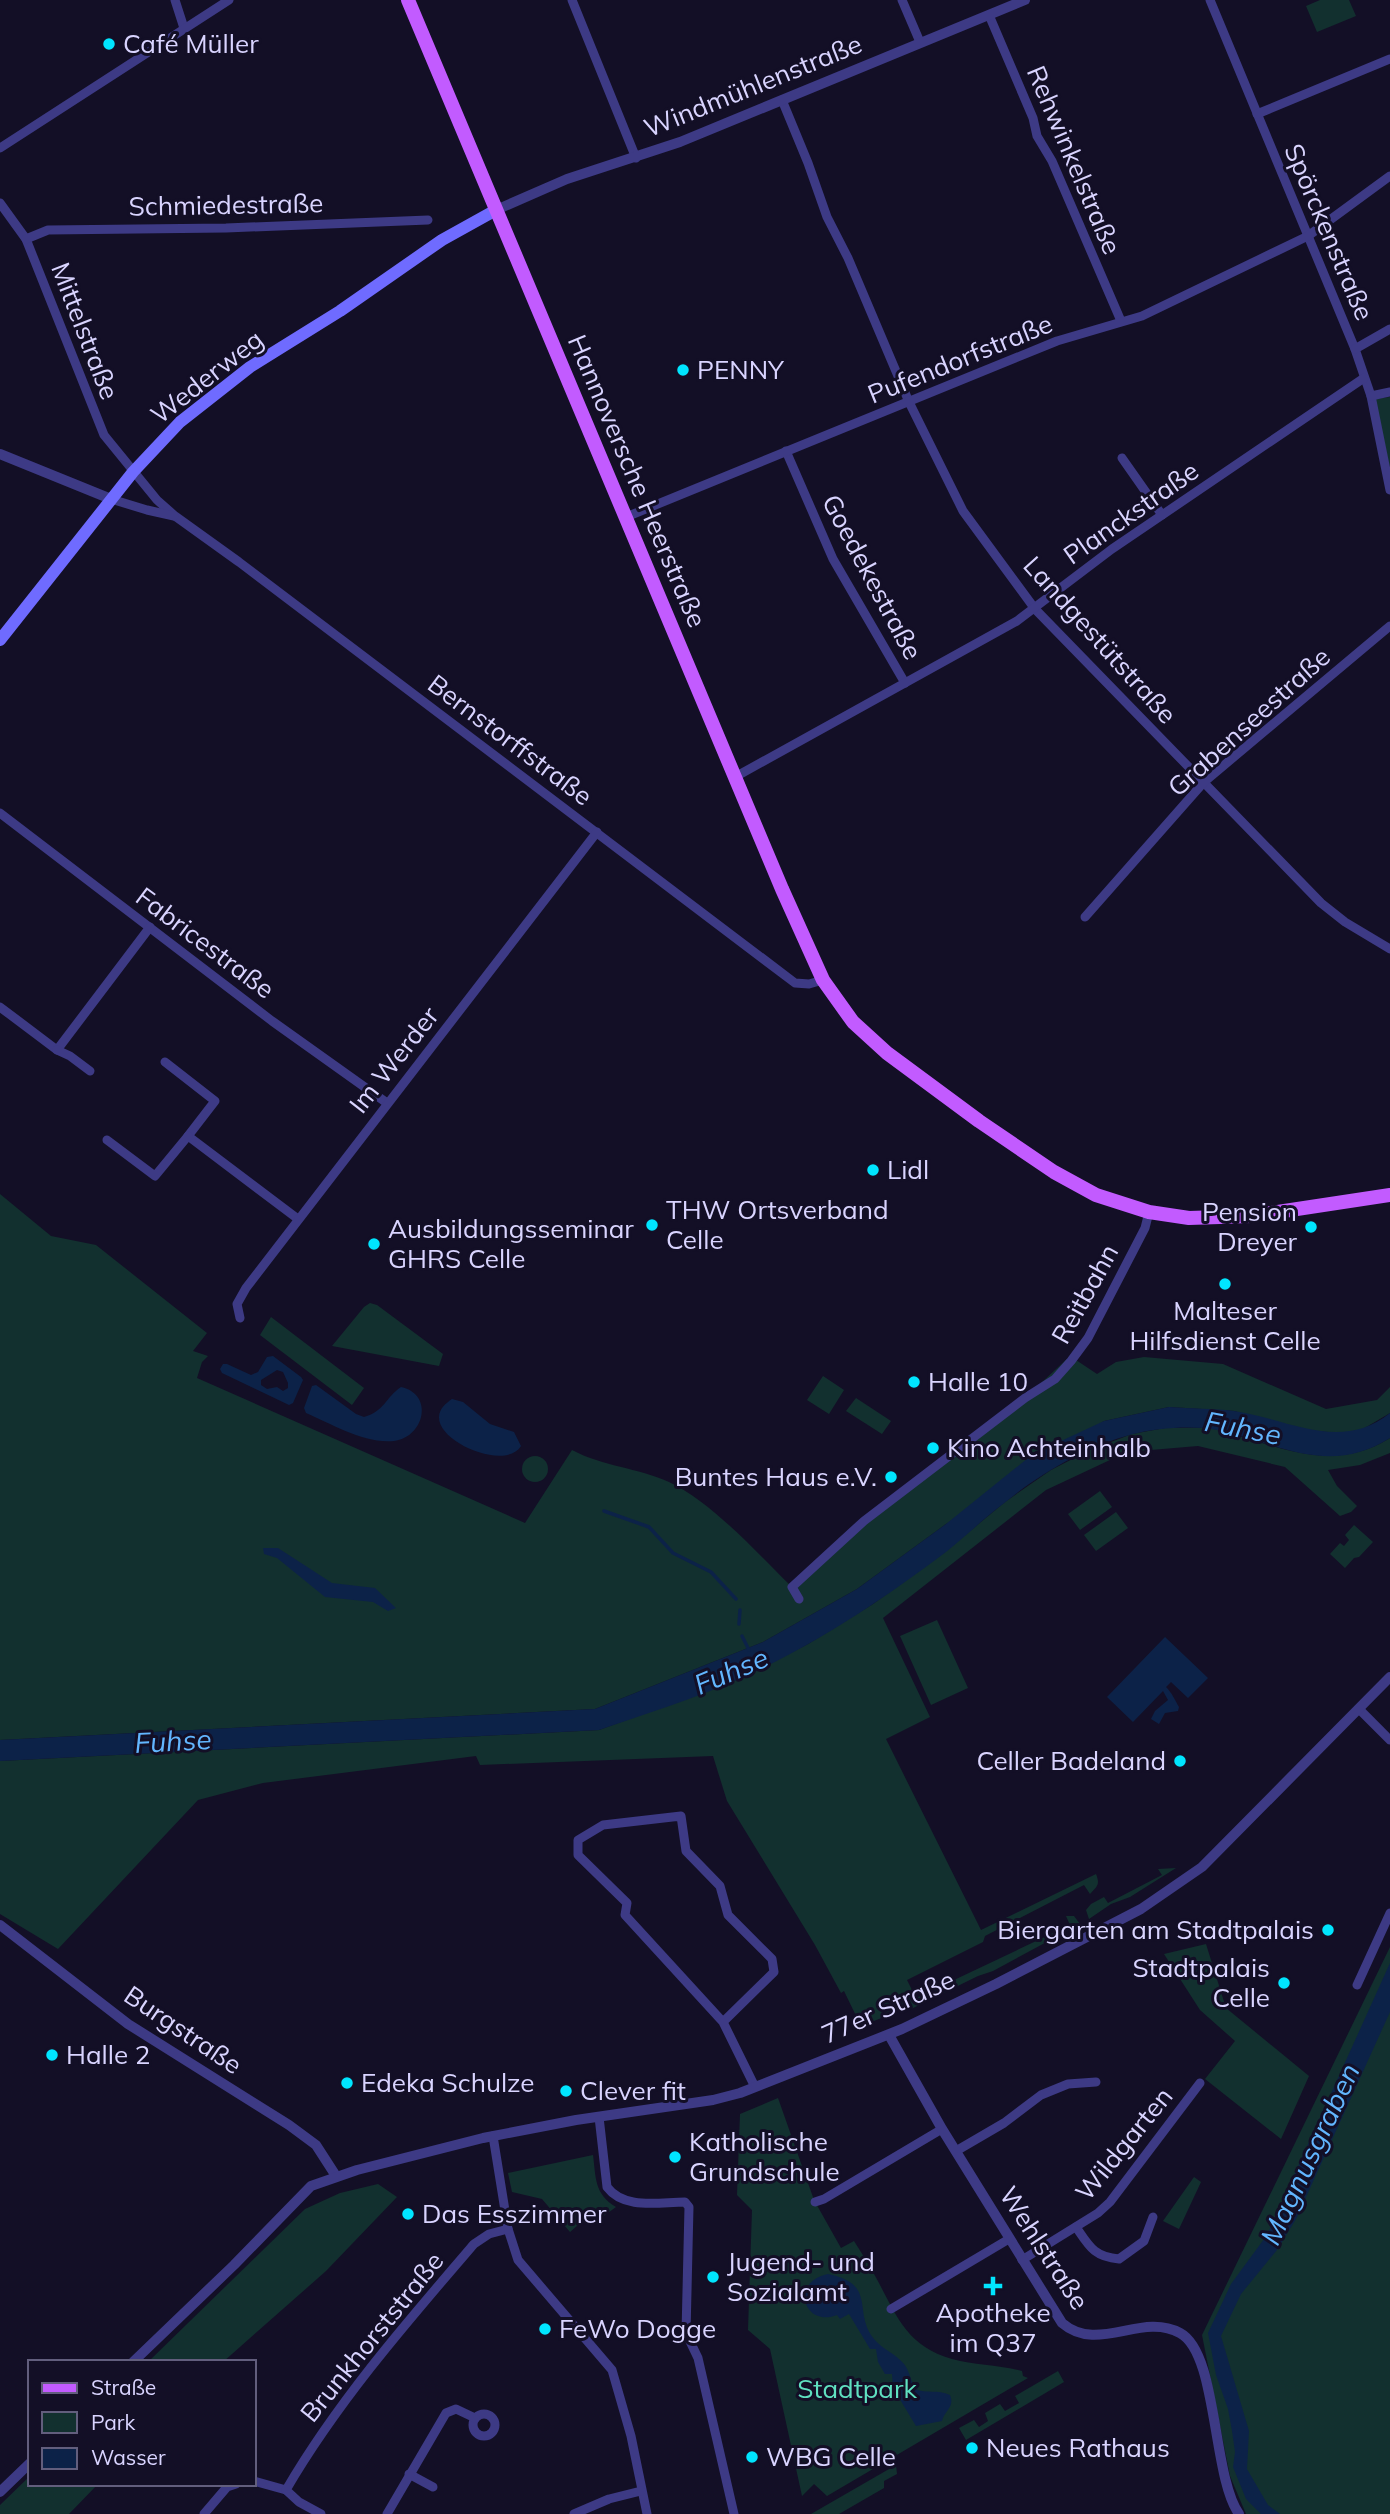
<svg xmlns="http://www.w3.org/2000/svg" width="1390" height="2514" viewBox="0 0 1390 2514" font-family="Mulish,sans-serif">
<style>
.green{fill:#12302f}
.water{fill:#0c2248;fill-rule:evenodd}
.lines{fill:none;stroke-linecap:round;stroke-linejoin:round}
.stream{stroke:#0c2248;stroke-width:3.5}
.minor{stroke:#3d3a85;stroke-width:9}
.tertiary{stroke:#3d3a85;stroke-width:10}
.secondary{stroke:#6f6bff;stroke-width:12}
.primary{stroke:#c25bff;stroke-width:14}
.poi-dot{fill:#00e5ff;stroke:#130f26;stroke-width:2.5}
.labels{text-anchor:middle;stroke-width:6;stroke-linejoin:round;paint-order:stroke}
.poi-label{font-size:26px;fill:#d9d4ff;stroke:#130f26;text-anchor:start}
.street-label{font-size:26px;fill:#d9d4ff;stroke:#130f26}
.park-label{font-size:26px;fill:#5fe0c0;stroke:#130f26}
.water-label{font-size:28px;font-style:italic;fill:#62b6ff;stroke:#130f26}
</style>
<rect width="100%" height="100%" fill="#130f26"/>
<g class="green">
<polygon points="1320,0 1349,0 1356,16 1317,32 1306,6"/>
<polygon points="1390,397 1390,469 1375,399"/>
<path d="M0,1194L51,1236L96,1245L207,1333L193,1351L208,1356L202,1362L197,1378L525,1523L572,1450C602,1466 638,1468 669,1482C713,1503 756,1552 791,1586L887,1502L1025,1398L1070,1356L1097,1374L1116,1362L1144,1357L1223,1364L1326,1409L1377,1400L1390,1387V1413L1363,1429L1345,1433L1311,1431L1234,1411L1169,1407L1104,1421L946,1524L857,1589L763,1642L595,1709L0,1740Z"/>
<polygon points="370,1303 377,1305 443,1354 439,1366 332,1346 364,1307"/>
<polygon points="271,1317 364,1388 352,1405 260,1335"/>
<polygon points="823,1376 844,1390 829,1414 807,1400"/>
<polygon points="856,1398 891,1421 882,1434 846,1411"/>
<path d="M1165,1428C1181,1428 1198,1427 1214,1429C1224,1430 1235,1435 1245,1438C1295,1453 1341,1469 1390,1438V1453L1360,1465L1328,1470L1337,1486L1357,1506L1351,1512L1340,1516L1285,1467L1198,1446L1127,1452L1046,1490L883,1618L930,1717L886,1739L981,1930L1096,1874C1100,1884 1098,1886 1090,1894L1084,1885L985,1936L983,1942L907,1980L916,1998L1070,1925L1066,1916H1074L1080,1924L993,1971L978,1976L905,2012L902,2010L861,2026L844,1991L841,1993L815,1945L727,1801L713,1756L480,1765L476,1756L263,1783L198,1800L58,1949L0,1914V1761L599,1730L739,1679L808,1644L873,1604L946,1551L1005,1502L1051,1470L1090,1450L1132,1434Z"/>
<circle cx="535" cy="1469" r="13"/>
<polygon points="1100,1491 1112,1507 1080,1530 1068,1514"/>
<polygon points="1116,1512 1128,1528 1096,1551 1084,1535"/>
<polygon points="1354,1525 1373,1542 1359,1557 1354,1558 1345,1568 1330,1554 1340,1543 1344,1546 1349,1540 1345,1535"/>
<polygon points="937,1620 968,1688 931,1705 900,1636"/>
<polygon points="1176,1868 1130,1897 1111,1904 1089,1919 1086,1910 1091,1904 1104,1897 1108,1903 1162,1875 1158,1869"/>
<polygon points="1206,1944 1226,2008 1309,2076 1281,2139 1205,2079 1235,2041 1200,2010 1164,1954"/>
<polygon points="1390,1947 1390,2514 1246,2514 1230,2476 1202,2335"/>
<path d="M778,2098L814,2200L841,2248L854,2241C861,2252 868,2263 874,2274C896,2313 904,2345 952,2359C975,2365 999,2365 1022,2371L1023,2376L1028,2378L827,2496L814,2484L802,2496L770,2349L748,2330L752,2210L737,2195L740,2114Z"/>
<path d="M593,2155C596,2177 594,2194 616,2207L601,2218L594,2211L570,2232L542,2199L512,2192L508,2173Z"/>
<polygon points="1194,2177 1201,2182 1179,2229 1163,2221"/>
<polygon points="378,2184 397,2197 326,2271 223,2362 148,2362 305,2209 340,2193"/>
<polygon points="1058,2371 1064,2382 966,2440 959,2428 974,2420 979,2427 988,2421 985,2413 1000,2404 1005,2411 1019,2403 1015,2396"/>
<polygon points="896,2465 897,2474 884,2481 884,2488 839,2514 811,2514"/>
<polygon points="30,2476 30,2484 98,2484 69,2514 0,2514 0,2505"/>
</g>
<g class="water">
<path d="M273,1356L301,1377L303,1380L293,1403L289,1405L222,1373L220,1369L223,1364H227L251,1375L258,1372L267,1357ZM277,1370L283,1372L288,1383V1388L283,1391L277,1387L267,1389L261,1385V1380Z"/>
<path d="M316,1385L356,1414L364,1417C385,1411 385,1398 401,1387C434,1394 425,1437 394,1441C364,1444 332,1424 306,1413L304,1408L312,1386Z"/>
<path d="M452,1399L463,1402L490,1424L514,1432L521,1446C506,1471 438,1443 439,1417C439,1409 446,1403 452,1399Z"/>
<path d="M1169,1407C1190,1409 1213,1408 1234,1411C1289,1419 1340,1453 1390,1413V1438C1329,1477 1278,1443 1217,1430C1194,1425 1156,1428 1133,1434C1087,1446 1039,1474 1003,1504C983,1519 965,1537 946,1552C922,1570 897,1588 873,1604C831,1632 785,1659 739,1679C693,1699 646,1714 599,1730L0,1761V1740L595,1709L763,1642L857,1589L946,1524L1033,1454L1104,1421Z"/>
<polygon points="263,1548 278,1548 332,1583 375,1588 396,1608 388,1611 373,1602 325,1597 277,1558 264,1554"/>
<path d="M1165,1637L1208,1678L1188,1698L1171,1682L1166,1687C1172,1693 1175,1700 1179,1707L1178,1711L1165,1713L1159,1724L1151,1719L1155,1711L1168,1700L1163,1691L1133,1722L1107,1697Z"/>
<polygon points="1390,1963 1390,2012 1296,2219 1277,2250 1241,2294 1221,2336 1249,2431 1247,2469 1268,2505 1280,2514 1261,2514 1246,2499 1233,2467 1235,2452 1232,2431 1228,2409 1216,2375 1208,2333 1231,2284 1267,2235"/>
<path d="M828,2274C878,2284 852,2312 874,2339C882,2349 896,2354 904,2364C909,2370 911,2381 915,2389C927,2394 937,2389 950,2395C955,2407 945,2410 942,2421L916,2426L893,2388L892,2374H885L878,2362L876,2349H870L849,2314L840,2319L837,2315C804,2328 789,2282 828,2274Z"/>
</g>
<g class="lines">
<g class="stream">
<polyline points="604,1511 649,1527 673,1553 711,1572 736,1599"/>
<polyline points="739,1624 740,1610"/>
<polyline points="742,1636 749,1650"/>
</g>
<g class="minor">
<polyline points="175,0 184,28"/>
<polyline points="572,0 636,158"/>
<polyline points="902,0 920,42"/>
<polyline points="1210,0 1355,349 1371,396 1390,490"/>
<polyline points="989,15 1033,118 1037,136 1052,161 1121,321"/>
<polyline points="782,100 808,163 827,217 848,258 909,402 963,511 1035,609 1321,903 1345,922 1390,949"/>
<polyline points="1257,114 1390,59"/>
<polyline points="0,148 229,0"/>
<polyline points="0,203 26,239 104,435 157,500 175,516 239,562 795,983 809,984 823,980"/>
<polyline points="26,239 48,230 226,228 428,220"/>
<polyline points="1355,349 1390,329"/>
<polyline points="1371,396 1390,392"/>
<polyline points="786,451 833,559 905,683"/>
<polyline points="1122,458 1162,515"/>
<polyline points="111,499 147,510 174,516"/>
<polyline points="626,517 1057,341 1142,316 1308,236 1390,176"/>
<polyline points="735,777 1017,621 1112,549 1364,378"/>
<polyline points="0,813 272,1021 387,1103"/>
<polyline points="1085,917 1204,782 1390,626"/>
<polyline points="0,1007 57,1050 150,927"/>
<polyline points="57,1050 70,1056 90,1071"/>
<polyline points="165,1062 215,1101 188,1136 298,1219"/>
<polyline points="107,1140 155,1176 188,1136"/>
<polyline points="240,1318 237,1304 246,1288 597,832"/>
<polyline points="799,1599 792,1587 864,1521 1025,1398 1055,1379 1071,1361 1088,1338 1145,1228 1149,1212"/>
<polyline points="1359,1709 1390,1740"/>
<polyline points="1357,1985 1390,1913"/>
<polyline points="723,2022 774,1972 772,1959 728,1915 720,1886 686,1851 681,1816 603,1825 578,1840 578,1855 627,1903 625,1915 723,2022 755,2087"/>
<path d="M599,2117L607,2187C624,2210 659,2202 685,2202L689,2207L686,2333L698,2358L734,2514"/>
<polyline points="493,2136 508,2229 518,2260 612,2370 631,2436 647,2514"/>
<polyline points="956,2151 1004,2123 1041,2095 1068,2084 1096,2082"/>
<polyline points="815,2202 824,2199 942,2129"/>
<path d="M1076,2227C1089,2246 1094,2257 1119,2259L1144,2241L1153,2217"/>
<polyline points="1022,2260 1098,2213 1110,2202 1200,2083"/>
<polyline points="891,2309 1009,2239"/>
<circle cx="484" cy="2425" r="11"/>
<polyline points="409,2474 433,2487"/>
<polyline points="254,2481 286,2490"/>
<polyline points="204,2514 227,2487 236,2484"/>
<path d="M321,2514L299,2502L286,2490C338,2401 407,2322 474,2244L489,2234L508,2229"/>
<polyline points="387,2514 446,2413 456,2409 475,2418"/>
<polyline points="574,2514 609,2499 641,2491"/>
</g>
<g class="tertiary">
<polyline points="496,210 567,179 680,142 1025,0"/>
<polyline points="0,454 111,499"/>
<polyline points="0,1925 128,2024 289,2125 316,2145 336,2176"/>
<path d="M889,2035L942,2129L1062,2323C1098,2354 1141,2312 1180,2333C1218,2353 1212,2476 1239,2514"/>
<polyline points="133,2362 234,2265 311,2186 357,2170 483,2138 576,2120 713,2100 740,2093 902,2029 996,1984 1141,1909 1202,1867 1390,1677"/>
<polyline points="0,2492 30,2463"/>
</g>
<polyline class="secondary" points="0,640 133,472 180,422 250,367 340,311 442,240 496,210"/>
<polyline class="primary" points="408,0 782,889 823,980 853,1022 887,1053 979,1121 1054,1172 1096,1195 1149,1212 1189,1218 1251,1216 1390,1195"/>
</g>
<g class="poi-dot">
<circle cx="109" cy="44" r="7"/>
<circle cx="683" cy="370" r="7"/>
<circle cx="873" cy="1170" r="7"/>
<circle cx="652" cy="1225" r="7"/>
<circle cx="1311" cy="1227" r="7"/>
<circle cx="374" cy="1244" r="7"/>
<circle cx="1225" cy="1284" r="7"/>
<circle cx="914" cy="1382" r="7"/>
<circle cx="933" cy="1448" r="7"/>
<circle cx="891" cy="1477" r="7"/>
<circle cx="1180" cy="1761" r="7"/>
<circle cx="1328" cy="1930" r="7"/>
<circle cx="1284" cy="1983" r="7"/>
<circle cx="52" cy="2055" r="7"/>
<circle cx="347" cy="2083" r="7"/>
<circle cx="566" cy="2091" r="7"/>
<circle cx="675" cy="2157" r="7"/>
<circle cx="408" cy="2214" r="7"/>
<circle cx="713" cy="2277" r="7"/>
<path d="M989.5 2275.5h7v7h7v7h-7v7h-7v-7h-7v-7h7z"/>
<circle cx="545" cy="2329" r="7"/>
<circle cx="972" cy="2448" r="7"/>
<circle cx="752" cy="2457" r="7"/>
</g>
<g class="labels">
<g class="poi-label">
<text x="123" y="53">Café Müller</text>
<text x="697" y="379">PENNY</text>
<text x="887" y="1179">Lidl</text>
<text x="666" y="1219">THW Ortsverband<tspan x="666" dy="30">Celle</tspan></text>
<text x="1297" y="1221" text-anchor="end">Pension<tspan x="1297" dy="30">Dreyer</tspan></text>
<text x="388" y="1238">Ausbildungsseminar<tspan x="388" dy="30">GHRS Celle</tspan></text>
<text x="1225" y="1320" text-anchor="middle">Malteser<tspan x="1225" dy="30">Hilfsdienst Celle</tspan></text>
<text x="928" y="1391">Halle 10</text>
<text x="947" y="1457">Kino Achteinhalb</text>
<text x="877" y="1486" text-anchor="end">Buntes Haus e.V.</text>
<text x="1166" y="1770" text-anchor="end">Celler Badeland</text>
<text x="1314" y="1939" text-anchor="end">Biergarten am Stadtpalais</text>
<text x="1270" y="1977" text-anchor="end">Stadtpalais<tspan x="1270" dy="30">Celle</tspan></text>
<text x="66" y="2064">Halle 2</text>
<text x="361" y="2092">Edeka Schulze</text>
<text x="580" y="2100">Clever fit</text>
<text x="689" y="2151">Katholische<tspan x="689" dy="30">Grundschule</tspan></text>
<text x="422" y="2223">Das Esszimmer</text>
<text x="727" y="2271">Jugend- und<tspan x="727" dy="30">Sozialamt</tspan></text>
<text x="993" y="2322" text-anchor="middle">Apotheke<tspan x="993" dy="30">im Q37</tspan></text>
<text x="559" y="2338">FeWo Dogge</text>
<text x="986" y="2457">Neues Rathaus</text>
<text x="766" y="2466">WBG Celle</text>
</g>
<g class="street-label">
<text transform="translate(753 86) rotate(-22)" y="9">Windmühlenstraße</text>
<text transform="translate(1074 160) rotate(67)" y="9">Rehwinkelstraße</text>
<text transform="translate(226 205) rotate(-1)" y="9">Schmiedestraße</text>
<text transform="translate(1329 232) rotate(67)" y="9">Spörckenstraße</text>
<text transform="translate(85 331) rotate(69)" y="9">Mittelstraße</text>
<text transform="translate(960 359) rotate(-22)" y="9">Pufendorfstraße</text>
<text transform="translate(207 377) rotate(-38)" y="9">Wederweg</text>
<text transform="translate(637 481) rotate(67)" y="9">Hannoversche Heerstraße</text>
<text transform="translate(1131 513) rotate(-35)" y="9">Planckstraße</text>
<text transform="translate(872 577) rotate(62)" y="9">Goedekestraße</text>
<text transform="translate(1100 640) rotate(48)" y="9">Landgestütstraße</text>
<text transform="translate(1249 722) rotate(-42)" y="9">Grabenseestraße</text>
<text transform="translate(510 740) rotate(37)" y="9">Bernstorffstraße</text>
<text transform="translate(205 943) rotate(37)" y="9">Fabricestraße</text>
<text transform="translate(394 1060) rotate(-52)" y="9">Im Werder</text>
<text transform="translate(1085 1294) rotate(-61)" y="9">Reitbahn</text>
<text transform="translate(888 2007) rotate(-24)" y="9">77er Straße</text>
<text transform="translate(183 2030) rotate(34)" y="9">Burgstraße</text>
<text transform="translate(1124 2144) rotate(-51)" y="9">Wildgarten</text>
<text transform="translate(1044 2248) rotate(57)" y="9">Wehlstraße</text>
<text transform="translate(372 2337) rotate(-51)" y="9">Brunkhorststraße</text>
</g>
<g class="park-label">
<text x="857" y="2398">Stadtpark</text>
</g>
<g class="water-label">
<text transform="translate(1243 1428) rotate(11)" y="10">Fuhse</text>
<text transform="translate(731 1671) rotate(-23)" y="10">Fuhse</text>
<text transform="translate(173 1741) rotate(-3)" y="10">Fuhse</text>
<text transform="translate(1310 2154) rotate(-65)" y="10">Magnusgraben</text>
</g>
</g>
<rect x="28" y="2360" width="228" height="126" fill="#130f26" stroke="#625e7d" stroke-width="2"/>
<rect x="42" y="2383" width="35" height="10" fill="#c25bff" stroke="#625e7d" stroke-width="2"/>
<text x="91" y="2395" font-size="21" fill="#d9d4ff">Straße</text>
<rect x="42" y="2412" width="35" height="21" fill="#12302f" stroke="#625e7d" stroke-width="2"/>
<text x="91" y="2430" font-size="21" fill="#d9d4ff">Park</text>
<rect x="42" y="2448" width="35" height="21" fill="#0c2248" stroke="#625e7d" stroke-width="2"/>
<text x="91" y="2465" font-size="21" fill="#d9d4ff">Wasser</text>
</svg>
